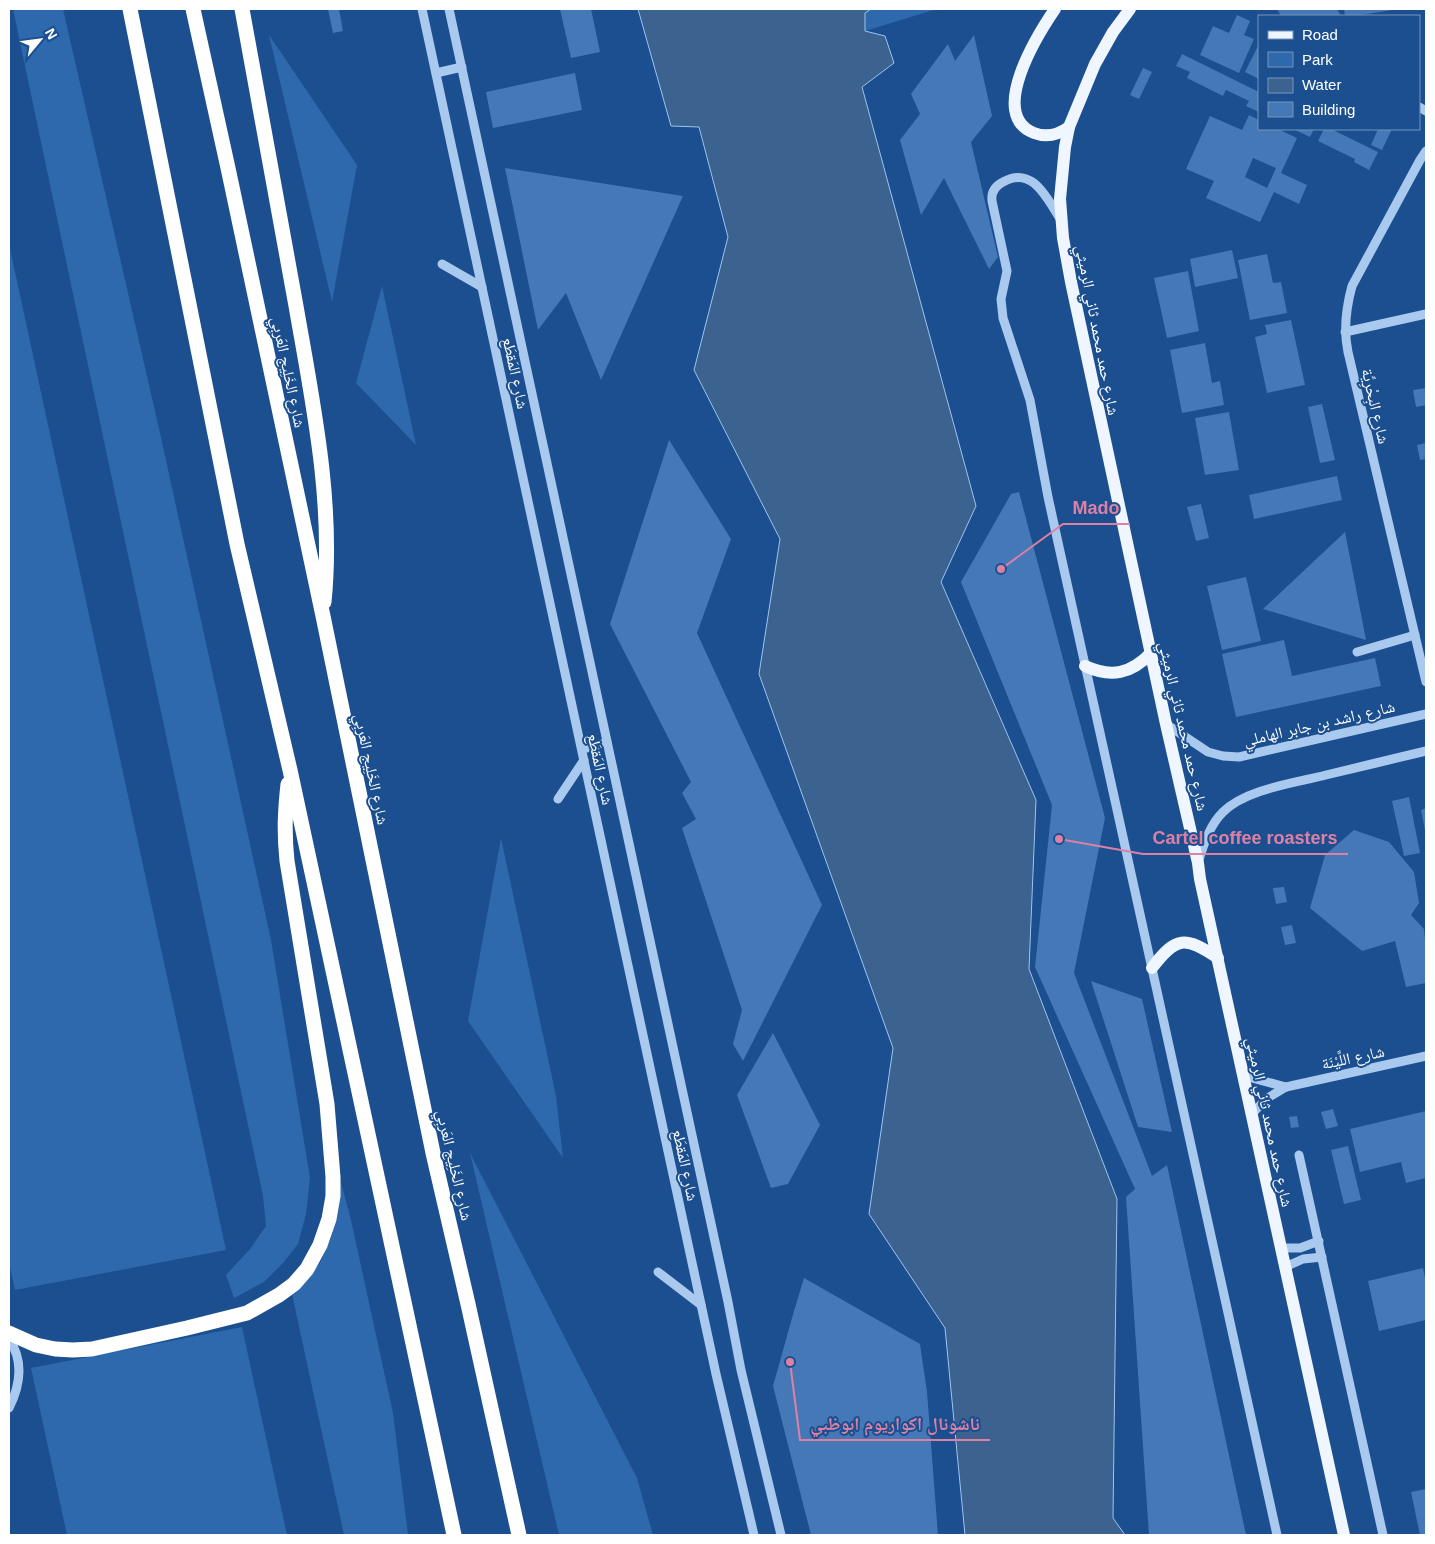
<svg xmlns="http://www.w3.org/2000/svg" width="1435" height="1544" viewBox="0 0 1435 1544" font-family="Helvetica,'Noto Naskh Arabic',sans-serif">
<style>
.green{fill:#2e69ad}
.water{fill:#3c6290;stroke:#9cc4f0}
.building{fill:#4478b7;fill-rule:evenodd}
.lines{fill:none;stroke-linecap:round;stroke-linejoin:round}
.minor{stroke:#a9c9ee;stroke-width:9}
.major{stroke:#f0f6ff;stroke-width:12}
.highway{stroke:#fff;stroke-width:15}
.labels{text-anchor:middle;stroke-width:4;stroke-linejoin:round;paint-order:stroke}
.street-label{font-size:16px;fill:#fff;stroke:#1b4f8f}
.leader{fill:none;stroke:#dd80a5;stroke-width:2}
.callout-dot{fill:#dd80a5;stroke:#1b4f8f;stroke-width:2}
.callout-label{font-size:18px;text-anchor:middle;font-weight:bold;fill:#dd80a5;stroke:#1b4f8f;stroke-width:4;stroke-linejoin:round;paint-order:stroke}
</style>
<rect width="100%" height="100%" fill="#1b4f8f"/>
<g class="green">
<polygon points="13,9 63,9 160,433 271,940 310,1178 306,1214 298,1244 283,1263 264,1282 234,1298 226,1275 250,1249 266,1226 263,1196"/>
<polygon points="871,9 937,9 865,31 865,13"/>
<polygon points="269,35 357,165 332,302"/>
<polygon points="9,244 226,1250 15,1290 9,1262"/>
<polygon points="382,286 416,445 356,383"/>
<polygon points="501,838 556,1096 563,1158 468,1021"/>
<polygon points="470,1153 637,1478 653,1535 559,1535"/>
<polygon points="339,1175 351,1220 393,1413 408,1535 344,1535 292,1294 320,1263 331,1238 339,1206"/>
<polygon points="242,1327 287,1535 67,1535 31,1368"/>
</g>
<polygon class="water" points="638,9 871,9 865,13 865,31 885,36 894,63 862,87 976,506 941,582 1036,800 1029,969 1117,1199 1113,1518 1125,1535 965,1535 945,1328 869,1214 893,1048 759,674 780,539 694,370 728,237 699,127 671,126"/>
<g class="building">
<polygon points="328,9 339,9 343,31 333,33"/>
<polygon points="560,9 591,9 600,52 571,58"/>
<polygon points="1277,9 1337,9 1341,16 1281,16"/>
<polygon points="1344,9 1392,9 1392,10 1355,16 1345,16"/>
<polygon points="1237,15 1250,21 1244,35 1254,39 1239,73 1200,55 1213,26 1229,33"/>
<polygon points="974,35 992,116 971,142 998,257 989,269 944,178 921,215 900,140 920,114 911,94 948,44 955,61"/>
<polygon points="1259,44 1259,79 1245,72"/>
<polygon points="1182,54 1259,92 1259,112 1246,106 1249,101 1226,90 1223,96 1187,78 1190,72 1176,66"/>
<polygon points="1143,68 1152,72 1139,99 1130,95"/>
<polygon points="575,73 582,110 493,128 486,92"/>
<path d="M1249,115L1259,120V129H1278L1297,138L1281,173L1307,185L1299,204L1274,192L1260,222L1206,198L1214,181L1186,169L1210,116L1242,130ZM1253,158L1276,168L1267,188L1245,177Z"/>
<polygon points="1293,129 1314,129 1310,137"/>
<polygon points="1324,129 1331,129 1378,152 1369,170 1354,162 1355,159 1318,141"/>
<polygon points="1378,129 1392,129 1382,150 1371,145"/>
<polygon points="505,168 683,196 601,380 566,293 538,330"/>
<polygon points="1232,250 1238,278 1195,287 1190,259"/>
<polygon points="1267,254 1273,283 1281,282 1287,313 1250,320 1238,260"/>
<polygon points="1188,271 1199,331 1167,338 1154,278"/>
<polygon points="1291,320 1305,385 1267,393 1255,337 1267,334 1265,325"/>
<polygon points="1205,343 1212,383 1220,381 1224,405 1182,413 1170,350"/>
<polygon points="1426,388 1426,405 1416,407 1413,390"/>
<polygon points="1322,404 1335,460 1320,463 1308,407"/>
<polygon points="1229,412 1239,470 1205,475 1195,418"/>
<polygon points="669,440 731,539 697,633 822,905 743,1061 733,1044 742,1010 682,828 696,819 682,793 691,782 610,624"/>
<polygon points="1426,443 1426,459 1420,460 1417,445"/>
<polygon points="1337,476 1342,500 1254,519 1249,495"/>
<polygon points="1019,492 1105,818 1074,973 1152,1176 1167,1165 1246,1535 1149,1535 1126,1197 1135,1189 1035,967 1052,805 961,582 1011,494"/>
<polygon points="1201,504 1209,538 1196,541 1187,507"/>
<polygon points="1345,532 1366,640 1263,609"/>
<polygon points="1246,577 1261,641 1222,650 1207,586"/>
<polygon points="1284,640 1292,676 1375,658 1381,686 1236,717 1222,654"/>
<polygon points="1409,797 1420,853 1404,856 1392,801"/>
<polygon points="1426,808 1426,830 1425,830 1421,810"/>
<polygon points="1354,830 1389,842 1414,872 1419,903 1411,915 1424,929 1426,949 1426,983 1406,987 1395,941 1362,951 1310,908 1325,855"/>
<polygon points="1284,887 1287,902 1276,904 1273,888"/>
<polygon points="1292,925 1296,943 1285,945 1281,927"/>
<polygon points="1091,981 1142,999 1172,1132 1138,1127"/>
<polygon points="773,1033 820,1125 788,1184 771,1188 737,1095"/>
<polygon points="1333,1109 1338,1126 1326,1129 1321,1112"/>
<polygon points="1426,1111 1426,1178 1406,1183 1401,1162 1360,1172 1350,1129"/>
<polygon points="1297,1116 1299,1127 1291,1128 1289,1117"/>
<polygon points="1348,1146 1361,1200 1344,1204 1331,1150"/>
<polygon points="1423,1268 1426,1283 1426,1320 1379,1331 1368,1281"/>
<polygon points="804,1278 920,1344 927,1392 938,1535 811,1535 773,1386 794,1311"/>
<polygon points="1426,1489 1426,1535 1420,1535 1411,1492"/>
</g>
<g class="lines">
<g class="minor">
<polyline points="422,9 716,1374 754,1535"/>
<polyline points="449,9 728,1302 741,1370 781,1535"/>
<polyline points="436,73 462,67"/>
<polyline points="1419,107 1426,111"/>
<path d="M1426,151L1420,160L1352,286C1346,308 1343,329 1348,352L1426,682"/>
<path d="M1061,220C1047,199 1033,165 1003,182C995,186 991,192 992,201L1007,271L1001,299L1003,318L1030,400L1048,497L1277,1535"/>
<polyline points="442,264 482,287"/>
<polyline points="1345,332 1426,314"/>
<polyline points="1357,652 1415,635"/>
<polyline points="1166,724 1208,752 1223,756 1239,757 1426,714"/>
<polyline points="582,749 607,743"/>
<polyline points="558,799 584,760"/>
<path d="M1198,863C1204,844 1209,826 1223,812C1246,789 1295,783 1326,775C1359,767 1393,759 1426,751"/>
<polyline points="1243,1073 1252,1078 1286,1087"/>
<polyline points="1251,1115 1266,1099 1286,1087 1426,1056"/>
<polyline points="1299,1155 1383,1535"/>
<polyline points="1281,1248 1300,1248 1319,1241"/>
<polyline points="1285,1267 1303,1259 1322,1257"/>
<polyline points="658,1272 701,1305"/>
<path d="M9,1339C24,1361 20,1386 9,1408"/>
</g>
<g class="major">
<path d="M1055,9C1038,34 987,115 1034,133C1047,138 1058,135 1069,127"/>
<polyline points="1130,9 1113,32 1095,64 1069,127 1065,147 1060,199 1063,238 1071,282 1166,724 1198,863 1200,879 1344,1535"/>
<path d="M1085,666C1111,678 1131,674 1151,653"/>
<path d="M1152,968C1176,936 1185,936 1218,958"/>
</g>
<g class="highway">
<polyline points="130,9 237,544 290,770 454,1535"/>
<polyline points="193,9 228,168 323,616 433,1153 468,1304 519,1535"/>
<path d="M242,9C260,108 278,207 296,306C313,404 334,503 324,602"/>
<path d="M9,1333L36,1345L55,1349L73,1350L92,1349L187,1328L247,1313L279,1295L294,1284L307,1269L320,1245L329,1219L333,1196V1177L327,1104L287,861C284,832 285,812 288,784"/>
</g>
</g>
<g class="labels">
<g class="street-label">
<text transform="translate(1098 330) rotate(79)" y="6">شارع حمد محمد ثاني الرميثي</text>
<text transform="translate(289 372) rotate(78)" y="6">شارع الخَلِيج العَربِي</text>
<text transform="translate(516 373) rotate(78)" y="6">شارع المَقطَع</text>
<text transform="translate(1376 406) rotate(77)" y="6">شارع البِحْرِيَّة</text>
<text transform="translate(1319 723) rotate(-13)" y="6">شارع راشد بن جابر الهاملي</text>
<text transform="translate(1184 726) rotate(77)" y="6">شارع حمد محمد ثاني الرميثي</text>
<text transform="translate(372 769) rotate(78)" y="6">شارع الخَلِيج العَربِي</text>
<text transform="translate(601 769) rotate(78)" y="6">شارع المَقطَع</text>
<text transform="translate(1353 1057) rotate(-12)" y="6">شارع اللَّيْنَة</text>
<text transform="translate(1270 1122) rotate(78)" y="6">شارع حمد محمد ثاني الرميثي</text>
<text transform="translate(455 1165) rotate(77)" y="6">شارع الخَلِيج العَربِي</text>
<text transform="translate(686 1165) rotate(78)" y="6">شارع المَقطَع</text>
</g>
</g>
<path class="leader" d="M1001 569L1063 524H1130M1059 839L1143 854H1348M790 1362L800 1440H990"/>
<g class="callout-dot">
<circle cx="1001" cy="569" r="5"/>
<circle cx="1059" cy="839" r="5"/>
<circle cx="790" cy="1362" r="5"/>
</g>
<g class="callout-label">
<text x="1096" y="514">Mado</text>
<text x="1245" y="844">Cartel coffee roasters</text>
<text x="895" y="1430">ناشونال اكواريوم ابوظبي</text>
</g>
<rect width="1435" height="1544" fill="none" stroke="#ffffff" stroke-width="20"/>
<rect x="1258" y="15" width="162" height="115" fill="#1b4f8f" stroke="#7695bc"/>
<rect x="1268" y="31" width="25" height="8" fill="#f0f6ff" stroke="#7695bc"/>
<text x="1302" y="40" font-size="15" fill="#ffffff">Road</text>
<rect x="1268" y="52" width="25" height="15" fill="#2e69ad" stroke="#7695bc"/>
<text x="1302" y="65" font-size="15" fill="#ffffff">Park</text>
<rect x="1268" y="78" width="25" height="15" fill="#3c6290" stroke="#7695bc"/>
<text x="1302" y="90" font-size="15" fill="#ffffff">Water</text>
<rect x="1268" y="102" width="25" height="15" fill="#4478b7" stroke="#7695bc"/>
<text x="1302" y="115" font-size="15" fill="#ffffff">Building</text>
<g transform="translate(40 40) rotate(61)" stroke="#1b4f8f" stroke-width="4" paint-order="stroke">
<path d="M0-4L9 19L0 12L-9 19Z" fill="#ffffff"/>
<text y="-8" font-size="14" font-weight="bold" text-anchor="middle" fill="#ffffff">N</text>
</g>
</svg>
